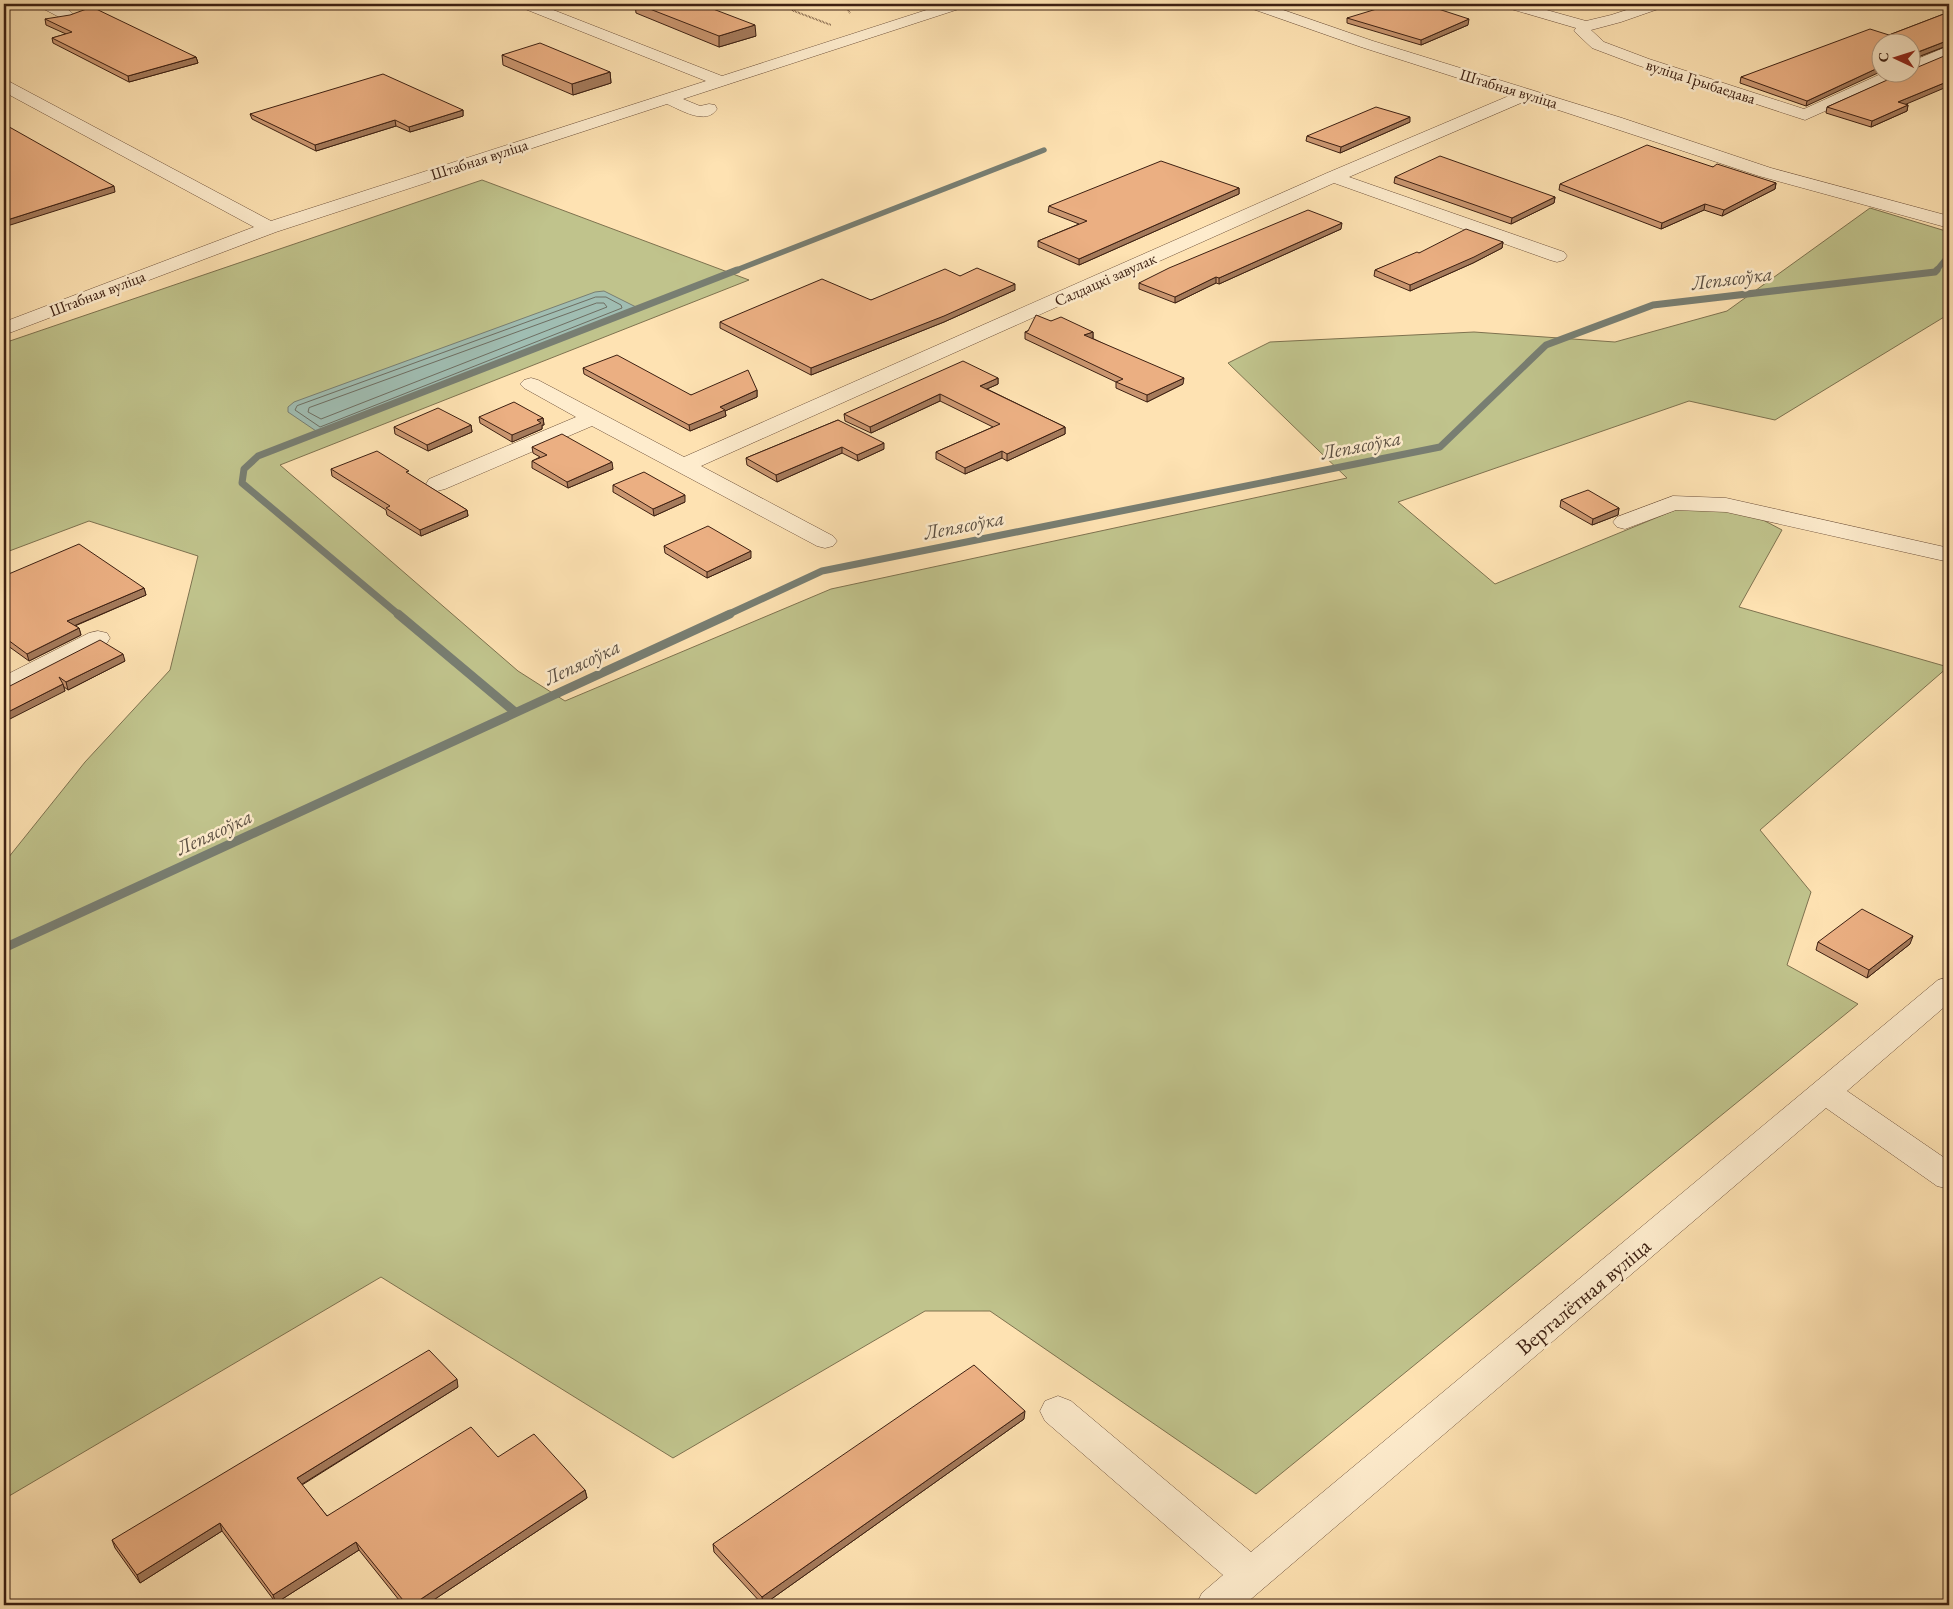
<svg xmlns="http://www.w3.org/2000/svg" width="1953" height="1609" viewBox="0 0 1953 1609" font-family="'EB Garamond',serif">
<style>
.green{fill:#c0c38c;stroke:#7e724f}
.water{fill:#a0bdb2;stroke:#787e72}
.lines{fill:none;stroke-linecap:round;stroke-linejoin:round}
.shore{stroke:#6e6e62;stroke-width:1}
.stream-far2{stroke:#787e72;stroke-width:5.5}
.stream-far1{stroke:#787e72;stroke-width:7}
.stream{stroke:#787e72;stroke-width:9}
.minor-casing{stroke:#6d503a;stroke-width:1}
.path{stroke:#3d2012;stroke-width:2;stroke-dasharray:0.5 1;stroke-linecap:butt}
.minor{fill:#feeccd;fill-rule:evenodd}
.wall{fill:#ca9670;stroke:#3d2012}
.shaded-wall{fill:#a47a5b;stroke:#3d2012}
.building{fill:#ebaf82;stroke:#3d2012}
.labels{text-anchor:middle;stroke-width:5;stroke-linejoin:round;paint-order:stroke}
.far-street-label{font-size:16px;fill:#3d2012;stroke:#feeccd}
.water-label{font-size:20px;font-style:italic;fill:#5b4f42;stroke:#feeccd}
.near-street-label{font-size:22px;fill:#3d2012;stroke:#feeccd}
</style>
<rect width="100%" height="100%" fill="#fee2b2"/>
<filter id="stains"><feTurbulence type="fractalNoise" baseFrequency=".004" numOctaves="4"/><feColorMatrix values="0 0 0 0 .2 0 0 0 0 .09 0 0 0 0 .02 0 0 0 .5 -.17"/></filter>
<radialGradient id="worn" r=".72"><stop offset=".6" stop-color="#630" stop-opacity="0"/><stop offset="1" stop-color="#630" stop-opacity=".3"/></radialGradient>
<polygon class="green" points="482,180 749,280 280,465 518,671 565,701 831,589 1347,478 1228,363 1270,342 1474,332 1615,342 1727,311 1870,208 1949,232 1949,314 1775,420 1689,401 1398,502 1495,584 1680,508 1748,512 1782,530 1739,607 1948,667 1760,830 1811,892 1787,965 1858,1004 1256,1494 990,1311 925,1311 673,1458 381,1277 4,1499 4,863 85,762 170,670 198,556 89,521 4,553 4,343"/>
<polygon class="water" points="604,291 638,308 319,433 288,412 288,407 294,402 595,292"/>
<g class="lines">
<g class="shore">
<polygon points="596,297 606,297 621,305 622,308 320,427 295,410 297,406"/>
<polygon points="597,303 604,303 607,307 321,419 308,412 309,408"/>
</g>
<g class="stream-far2">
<polyline points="734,271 1044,150"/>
<polyline points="1936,271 1949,255"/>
</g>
<g class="stream-far1">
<polyline points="399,615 242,483 244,469 258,456 737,270"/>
<polyline points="727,615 822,571 1440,447 1546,345 1653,305 1935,272 1937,270"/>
</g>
<g class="stream">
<polyline points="398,614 515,712"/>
<polyline points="4,948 730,614"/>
</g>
<g class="minor-casing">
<g id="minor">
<path d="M37,4C50,3 65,4 74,15L71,18H61L40,7Z"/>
<path d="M517,4H538L722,76L945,4H968L965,7L683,99L700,106L709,104L715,105L717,109C706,126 681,110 667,104L276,232L4,335V322L254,227L4,92V80L10,82L271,221L706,81L520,7Z"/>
<polygon points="1245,4 1266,4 1373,41 1622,118 1771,168 1949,216 1949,228 1759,176 1528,100 1349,177 1564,252 1567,256 1564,260 1557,262 1550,260 1334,183 701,466 833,536 837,541 833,546 825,548 817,546 592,426 445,489 437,491 429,489 426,484 429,479 576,417 524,388 520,384 524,380 531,378 538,380 684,457 1327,173 1511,95 1361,47 1247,7"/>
<polygon points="1501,4 1525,4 1586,21 1611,15 1645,4 1666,4 1664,7 1621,22 1591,30 1604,42 1649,59 1804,109 1885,72 1908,72 1906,75 1805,120 1637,65 1592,48 1574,31 1576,28 1504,7"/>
<polygon points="1949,46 1949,57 1916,71 1909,72 1910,72 1910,62"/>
<polygon points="1673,496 1726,498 1949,548 1949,562 1726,512 1676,510 1625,529 1617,527 1613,522 1617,517"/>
<polygon points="98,631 107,633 110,638 107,643 13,691 4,694 4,676 89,633"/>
<polygon points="1949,977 1949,1003 1847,1091 1949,1161 1949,1189 1937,1186 1826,1108 1244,1605 1196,1605 1202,1593 1223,1575 1045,1421 1040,1411 1045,1401 1058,1396 1071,1401 1251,1552 1938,980"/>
</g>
</g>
<g class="path">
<polyline points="784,4 794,11 831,25"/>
<polyline points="844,4 850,13"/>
</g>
<use href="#minor" class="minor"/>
</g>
<g class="wall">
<polygon points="635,4 700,4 756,36 719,47 636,13"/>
<polygon points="1949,12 1949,45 1910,60 1910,42 1806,106 1740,83 1741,77 1889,35"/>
<polygon points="1347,18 1468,25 1421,45 1347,23"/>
<polygon points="45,19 196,57 198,63 129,82 53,43 52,38 66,34 46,25"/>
<polygon points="502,55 610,72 611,83 573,95 503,65"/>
<polygon points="1918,67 1905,104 1908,105 1907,111 1871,127 1826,113 1827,107"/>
<polygon points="463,110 463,116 410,132 396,126 316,151 252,119 250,114"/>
<polygon points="1410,122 1340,153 1306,141 1307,136"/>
<polygon points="1713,167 1776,183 1775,189 1722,216 1704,210 1661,229 1559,190 1560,184"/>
<polygon points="1395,177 1555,197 1554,203 1511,224 1394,183"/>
<polygon points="1239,188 1239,194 1079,265 1038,247 1038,241 1079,224 1048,212 1049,206"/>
<polygon points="1341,229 1219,284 1216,283 1175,303 1139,289 1139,283"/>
<polygon points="1503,242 1502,248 1473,263 1410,291 1374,276 1375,270 1419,253"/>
<polygon points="960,276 1015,290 944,322 811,375 720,328 720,322 871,300"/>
<polygon points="1051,321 1093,332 1093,338 1092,338 1183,384 1147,402 1116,388 1116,382 1025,339 1025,332"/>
<polygon points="583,368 691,395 757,390 757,397 725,411 726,416 690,431 584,374"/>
<polygon points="998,378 998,384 987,389 1065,427 1065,434 1007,461 1002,458 965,474 936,459 936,452 993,427 940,401 871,433 845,421 844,414"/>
<polygon points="479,417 543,418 544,425 542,425 542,429 512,442 480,423"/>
<polygon points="838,420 884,449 858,461 842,453 777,482 747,465 746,458"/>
<polygon points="471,425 472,432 428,451 395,434 394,427"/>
<polygon points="532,447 613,469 568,488 532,468 532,461 540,457 533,453"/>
<polygon points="331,469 410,475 467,510 468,516 421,536 387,515 386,510 332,476"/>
<polygon points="613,485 685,502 654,516 613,492"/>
<polygon points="1561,500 1619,508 1618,515 1592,525 1560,507"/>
<polygon points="664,546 751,558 707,578 665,553"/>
<polygon points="4,576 144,588 146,595 75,626 79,628 81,635 29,661 4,643"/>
<polygon points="125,661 68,690 63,686 65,691 4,689"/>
<polygon points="1818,942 1910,944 1867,978 1816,950"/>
<polygon points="458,1387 302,1485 327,1516 498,1457 585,1490 587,1498 426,1605 403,1605 359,1550 276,1603 222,1531 140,1583 115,1548 112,1540"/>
<polygon points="1024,1419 763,1605 714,1552 713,1544"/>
</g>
<g class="shaded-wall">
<polygon points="1469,19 1468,25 1421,45 1421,40"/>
<polygon points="755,25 756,36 719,47 719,36"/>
<polygon points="1949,40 1949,45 1910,60 1911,55"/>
<polygon points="196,57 198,63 129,82 128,76"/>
<polygon points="1880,67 1880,72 1806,106 1807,101"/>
<polygon points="610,72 611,83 573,95 572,84"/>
<polygon points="1949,81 1949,86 1897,108 1898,102"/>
<polygon points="1908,105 1907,111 1871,127 1872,121"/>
<polygon points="463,110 463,116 410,132 409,127"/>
<polygon points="1410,117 1410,122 1340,153 1341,147"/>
<polygon points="395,120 396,126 316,151 315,145"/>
<polygon points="1776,183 1775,189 1722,216 1724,210"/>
<polygon points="114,186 115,192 4,227 4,221"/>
<polygon points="1239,188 1239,194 1079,265 1079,259"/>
<polygon points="1555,197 1554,203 1511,224 1512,218"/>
<polygon points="1705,204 1704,210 1661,229 1662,223"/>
<polygon points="1342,223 1341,229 1219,284 1219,278"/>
<polygon points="1503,242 1502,248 1473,263 1410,291 1410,285"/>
<polygon points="1216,277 1216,283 1175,303 1175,297"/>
<polygon points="1015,284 1015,290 944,322 811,375 811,368"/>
<polygon points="1093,332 1093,338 1084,342 1084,335"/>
<polygon points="998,378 998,384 980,392 980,386"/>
<polygon points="1184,378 1183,384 1147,402 1147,395"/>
<polygon points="757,390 757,397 725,411 726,416 690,431 689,425 720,407"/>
<polygon points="940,394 940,401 871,433 870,427"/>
<polygon points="543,418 544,425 542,425 542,429 512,442 512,435 537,420"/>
<polygon points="471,425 472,432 428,451 427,445"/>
<polygon points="1065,427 1065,434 1007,461 1007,454"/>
<polygon points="884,443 884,449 858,461 857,455"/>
<polygon points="842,447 842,453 777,482 776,475"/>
<polygon points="1002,451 1002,458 965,474 965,468"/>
<polygon points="612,462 613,469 568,488 567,482"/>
<polygon points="685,495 685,502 654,516 653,509"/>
<polygon points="1619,508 1618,515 1592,525 1593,519"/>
<polygon points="467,510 468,516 421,536 420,530"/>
<polygon points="751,551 751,558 707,578 707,572"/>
<polygon points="144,588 146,595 69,628 67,621"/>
<polygon points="79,628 81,635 29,661 27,654"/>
<polygon points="123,654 125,661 68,690 66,682"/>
<polygon points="63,684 65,691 4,722 4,714"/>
<polygon points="1913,936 1910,944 1867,978 1869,970"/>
<polygon points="457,1379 458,1387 299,1486 297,1478"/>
<polygon points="1025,1411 1024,1419 763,1605 762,1597"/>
<polygon points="585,1490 587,1498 426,1605 412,1605"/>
<polygon points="220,1523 222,1531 140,1583 137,1575"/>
<polygon points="356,1542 359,1550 276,1603 273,1595"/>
</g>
<g class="building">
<polygon points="637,4 700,4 755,25 719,36"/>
<polygon points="1393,4 1423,4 1469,19 1421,40 1347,18"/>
<polygon points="92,7 196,57 128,76 52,38 72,32 45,19 70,15"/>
<polygon points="1949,12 1949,40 1910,55 1910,42 1880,42 1880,67 1807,101 1741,77 1870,29 1889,35"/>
<polygon points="540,43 610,72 572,84 502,55"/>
<polygon points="1949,54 1949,81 1898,102 1908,105 1872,121 1827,107 1905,72 1910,72 1910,68 1918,67"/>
<polygon points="383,74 463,110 409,127 395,120 315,145 250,114"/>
<polygon points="1376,107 1410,117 1341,147 1307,136"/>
<polygon points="4,124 114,186 4,221"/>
<polygon points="1647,145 1713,167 1717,164 1776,183 1724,210 1705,204 1662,223 1560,184"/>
<polygon points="1440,156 1555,197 1512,218 1395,177"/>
<polygon points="1161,161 1239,188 1079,259 1038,241 1087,221 1049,206"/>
<polygon points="1308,210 1342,223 1219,278 1216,277 1175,297 1139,283 1169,268"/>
<polygon points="1466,229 1503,242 1474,257 1410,285 1375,270 1417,252 1419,253"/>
<polygon points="977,268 1015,284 944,316 811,368 720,322 822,279 871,300 945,269 960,276"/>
<polygon points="1036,315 1051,321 1061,317 1093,332 1084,335 1184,378 1147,395 1116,382 1123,379 1025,332 1028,331"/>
<polygon points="617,355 691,395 748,370 757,390 720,407 725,410 689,425 583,368"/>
<polygon points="963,361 998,378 980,386 1065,427 1007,454 1002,451 965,468 936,452 1000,424 940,394 870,427 844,414"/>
<polygon points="514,402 543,418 537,420 541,423 512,435 479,417"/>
<polygon points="438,408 471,425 427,445 394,427"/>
<polygon points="838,420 884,443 857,455 842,447 776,475 746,458"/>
<polygon points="562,434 612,462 567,482 532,461 547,455 532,447"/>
<polygon points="377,451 409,471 406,472 467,510 420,530 386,508 390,506 331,469"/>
<polygon points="644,472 685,495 653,509 613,485"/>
<polygon points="1588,490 1619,508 1593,519 1561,500"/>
<polygon points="708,526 751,551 707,572 664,546"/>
<polygon points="79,544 144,588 67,621 79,628 27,654 4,637 4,576"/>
<polygon points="100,640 123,654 66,682 59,677 63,684 4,714 4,689"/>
<polygon points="1862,909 1913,936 1869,970 1818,942"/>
<polygon points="429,1350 457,1379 297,1478 327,1516 471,1427 498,1457 534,1434 585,1490 412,1605 407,1605 356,1542 273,1595 220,1523 137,1575 112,1540"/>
<polygon points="974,1365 1025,1411 762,1597 713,1544"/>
</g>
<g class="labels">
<g class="far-street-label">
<text transform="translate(1701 81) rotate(18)" y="6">вуліца Грыбаедава</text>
<text transform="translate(1509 88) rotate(17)" y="6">Штабная вуліца</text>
<text transform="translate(479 159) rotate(-18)" y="6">Штабная вуліца</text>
<text transform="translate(1105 279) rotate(-24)" y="6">Салдацкі завулак</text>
<text transform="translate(97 293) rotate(-21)" y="6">Штабная вуліца</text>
</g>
<g class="water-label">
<text transform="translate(1732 278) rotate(-7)" y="7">Лепясоўка</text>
<text transform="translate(1361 445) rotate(-11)" y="7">Лепясоўка</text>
<text transform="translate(964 525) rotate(-11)" y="7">Лепясоўка</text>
<text transform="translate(582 662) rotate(-25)" y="7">Лепясоўка</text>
<text transform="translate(214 832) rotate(-25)" y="7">Лепясоўка</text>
</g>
<g class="near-street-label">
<text transform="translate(1583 1296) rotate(-40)" y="8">Верталётная вуліца</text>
</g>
</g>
<rect width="1953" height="1609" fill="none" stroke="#fee2b2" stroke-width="20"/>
<rect x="5" y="5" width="1943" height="1599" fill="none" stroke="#3d2012" stroke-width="2.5"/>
<rect x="10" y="10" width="1933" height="1589" fill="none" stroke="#3d2012"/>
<g transform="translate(1896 58) rotate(274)"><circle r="24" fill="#feeccd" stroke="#b19a82"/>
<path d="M0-4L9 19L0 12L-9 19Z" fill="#8f2418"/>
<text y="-8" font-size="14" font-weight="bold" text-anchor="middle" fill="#3d2012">С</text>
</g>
<rect width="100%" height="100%" filter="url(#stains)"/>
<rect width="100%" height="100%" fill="url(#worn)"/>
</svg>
